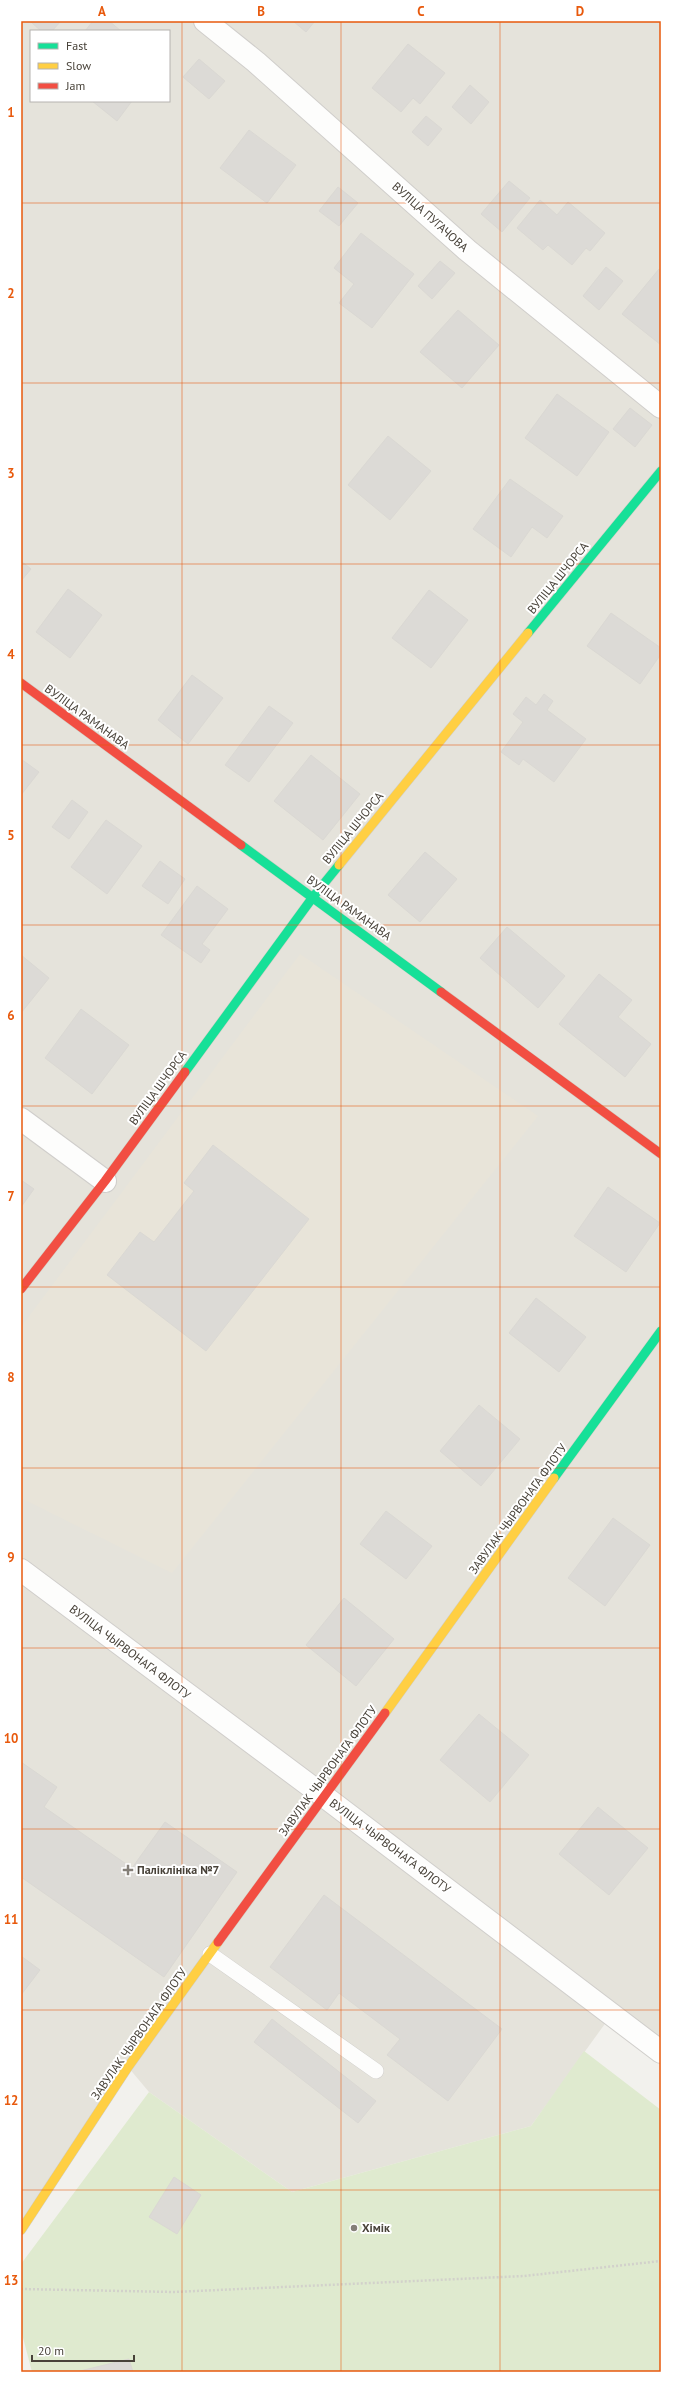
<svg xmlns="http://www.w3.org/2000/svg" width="682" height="2393" viewBox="0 0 682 2393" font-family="'PT Sans',sans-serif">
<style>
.residential{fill:#e5e3db;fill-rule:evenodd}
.education{fill:#e8e4d9}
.green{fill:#dfeacf}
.building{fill:#dcdad6;stroke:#dad8d3}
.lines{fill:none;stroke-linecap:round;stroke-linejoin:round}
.lane-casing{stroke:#d0cecb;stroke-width:16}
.street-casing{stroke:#d0cecb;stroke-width:24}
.fast-casing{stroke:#d0cec4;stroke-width:10}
.slow-casing{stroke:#d0cec4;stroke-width:10}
.jam-casing{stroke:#d0cec4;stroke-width:10}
.path{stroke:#d2d1cb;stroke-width:2.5;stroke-dasharray:2 2;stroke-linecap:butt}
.lane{stroke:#fdfdfc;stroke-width:15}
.street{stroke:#fdfdfc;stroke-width:22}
.fast{stroke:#16e098;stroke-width:9}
.slow{stroke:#ffcf43;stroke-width:9}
.jam{stroke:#f24e42;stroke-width:9}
.grid{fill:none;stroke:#e8590c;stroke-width:1;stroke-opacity:0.55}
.poi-dot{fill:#847f78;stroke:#fff;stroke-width:1.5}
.labels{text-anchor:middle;stroke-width:4;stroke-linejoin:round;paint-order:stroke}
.street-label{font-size:12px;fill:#484239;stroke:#fff}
.poi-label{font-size:12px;font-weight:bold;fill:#484239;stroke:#fff;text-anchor:start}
.neatline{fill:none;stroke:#e8590c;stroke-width:1.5}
.grid-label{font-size:13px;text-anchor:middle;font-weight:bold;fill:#e8590c}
</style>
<rect width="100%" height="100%" fill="#f2f1ed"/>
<path class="residential" d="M21,21H661V2052L612,2014L531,2126L292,2192L149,2092L128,2067L21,2230ZM31,31H169V101H31Z"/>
<polygon class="education" points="300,954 538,1116 172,1573 21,1498 21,1327"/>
<polygon class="green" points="584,2051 661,2110 661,2372 32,2372 21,2330 21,2264 149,2092 292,2192 531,2126"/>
<g class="building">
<polygon points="30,21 61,21 52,31 41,31"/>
<polygon points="93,21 109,21 121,31 85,31"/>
<polygon points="293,21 315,21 306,32"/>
<polygon points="408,44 445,73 420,104 413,98 401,112 372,88"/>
<polygon points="199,59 225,81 209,99 183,77"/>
<polygon points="470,85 489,102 471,124 452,107"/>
<polygon points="92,101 132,101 117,121"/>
<polygon points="426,116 442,129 428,146 412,132"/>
<polygon points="249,130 296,165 267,203 220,168"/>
<polygon points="509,181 530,198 502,232 481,214"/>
<polygon points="338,187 358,203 339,226 319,211"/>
<polygon points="540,200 557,215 568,202 605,233 590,251 586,248 572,265 548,245 543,250 517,228"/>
<polygon points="361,233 414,274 372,328 339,303 354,284 334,268"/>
<polygon points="440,261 455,273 432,299 418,286"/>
<polygon points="606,267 623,281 599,310 583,296"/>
<polygon points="659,269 661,270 661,345 622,314"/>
<polygon points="458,310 499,345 462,388 420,352"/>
<polygon points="557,394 609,432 577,476 525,438"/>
<polygon points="630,408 652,425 635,447 613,429"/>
<polygon points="388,436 431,471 390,520 348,485"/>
<polygon points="510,479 563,516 547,538 532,527 511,557 473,529"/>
<polygon points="21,561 31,569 21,581"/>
<polygon points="68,589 102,615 70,658 36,632"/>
<polygon points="429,590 468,620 431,668 392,638"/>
<polygon points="611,613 661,648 661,654 640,684 587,646"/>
<polygon points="192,675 223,698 188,744 158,720"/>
<polygon points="544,694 553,701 547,710 586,739 554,782 523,759 519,765 501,752 523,722 513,714 526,697 536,705"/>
<polygon points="269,706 293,723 249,782 225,765"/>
<polygon points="311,755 360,794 323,840 274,801"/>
<polygon points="21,759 39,772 21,795"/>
<polygon points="72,800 88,812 69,839 52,827"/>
<polygon points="106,820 142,846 107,894 71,867"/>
<polygon points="425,852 457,879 420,922 388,895"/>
<polygon points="160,861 185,879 168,904 142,886"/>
<polygon points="197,886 228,909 202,944 210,950 201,963 161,935"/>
<polygon points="507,927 565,976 538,1008 480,958"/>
<polygon points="21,955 49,978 21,1013"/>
<polygon points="599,974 632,1000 618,1017 651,1044 625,1077 559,1024"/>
<polygon points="81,1009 129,1045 92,1094 45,1058"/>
<polygon points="213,1145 309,1219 206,1351 107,1275 140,1232 154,1242 194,1191 184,1183"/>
<polygon points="21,1180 34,1189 21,1207"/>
<polygon points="608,1187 660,1223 626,1272 574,1236"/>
<polygon points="536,1298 586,1337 559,1372 509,1333"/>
<polygon points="479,1405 520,1439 481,1486 440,1451"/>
<polygon points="386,1511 432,1546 406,1579 360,1544"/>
<polygon points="613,1518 650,1545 605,1606 568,1578"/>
<polygon points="344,1598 394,1639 356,1686 306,1645"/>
<polygon points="479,1714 529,1755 490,1802 440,1760"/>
<polygon points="21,1762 57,1787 44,1807 132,1868 165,1822 237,1872 164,1977 21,1877"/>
<polygon points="598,1807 648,1848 609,1895 559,1854"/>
<polygon points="324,1895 502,2029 448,2101 387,2055 400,2039 339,1993 327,2010 270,1967"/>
<polygon points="21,1956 40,1970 21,1995"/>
<polygon points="272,2019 376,2101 358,2123 254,2042"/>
<polygon points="174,2177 201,2195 177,2234 149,2217"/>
<polygon points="129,2359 133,2372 76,2372"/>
</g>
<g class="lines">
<g class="lane-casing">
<polyline id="lane" points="210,1954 376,2071"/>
</g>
<g class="street-casing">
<g id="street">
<polyline points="205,21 256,62 467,250 661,407"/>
<polyline points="21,1119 105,1181"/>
<polyline points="21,1570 325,1797 661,2052"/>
</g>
</g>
<g class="fast-casing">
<g id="fast">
<polyline points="528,633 661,471"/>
<polyline points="241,845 441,992"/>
<polyline points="185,1072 313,897 339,865"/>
<polyline points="554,1478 661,1331"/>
</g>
</g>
<g class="slow-casing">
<g id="slow">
<polyline points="339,865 528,633"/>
<polyline points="385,1713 554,1478"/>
<polyline points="21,2230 128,2067 218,1942"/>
</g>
</g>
<g class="jam-casing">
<g id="jam">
<polyline points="21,683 241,845"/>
<polyline points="441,992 661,1154"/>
<polyline points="21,1289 105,1181 185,1072"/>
<polyline points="218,1942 385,1713"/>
</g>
</g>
<polyline class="path" points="21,2289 174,2292 524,2276 661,2261"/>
<use href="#lane" class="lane"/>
<use href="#street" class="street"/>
<use href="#fast" class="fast"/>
<use href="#slow" class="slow"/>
<use href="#jam" class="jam"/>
</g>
<path class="grid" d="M182,21V2372M341,21V2372M500,21V2372M21,203H661M21,383H661M21,564H661M21,745H661M21,925H661M21,1106H661M21,1287H661M21,1468H661M21,1648H661M21,1829H661M21,2010H661M21,2190H661"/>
<g class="poi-dot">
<path d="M126 1864h4v4h4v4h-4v4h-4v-4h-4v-4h4z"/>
<circle cx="354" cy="2228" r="4"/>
</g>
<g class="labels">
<g class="street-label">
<text transform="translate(430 217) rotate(42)" y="4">ВУЛІЦА ПУГАЧОВА</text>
<text transform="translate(558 578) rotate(-51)" y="4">ВУЛІЦА ШЧОРСА</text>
<text transform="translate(87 717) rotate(36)" y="4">ВУЛІЦА РАМАНАВА</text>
<text transform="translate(353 828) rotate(-51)" y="4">ВУЛІЦА ШЧОРСА</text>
<text transform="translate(349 908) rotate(36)" y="4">ВУЛІЦА РАМАНАВА</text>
<text transform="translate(158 1088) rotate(-54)" y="4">ВУЛІЦА ШЧОРСА</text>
<text transform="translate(518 1509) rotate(-54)" y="4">ЗАВУЛАК ЧЫРВОНАГА ФЛОТУ</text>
<text transform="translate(130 1652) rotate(37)" y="4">ВУЛІЦА ЧЫРВОНАГА ФЛОТУ</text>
<text transform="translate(328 1771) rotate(-54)" y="4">ЗАВУЛАК ЧЫРВОНАГА ФЛОТУ</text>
<text transform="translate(390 1846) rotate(37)" y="4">ВУЛІЦА ЧЫРВОНАГА ФЛОТУ</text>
<text transform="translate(139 2034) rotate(-55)" y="4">ЗАВУЛАК ЧЫРВОНАГА ФЛОТУ</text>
</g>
<g class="poi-label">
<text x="137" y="1874">Паліклініка №7</text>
<text x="362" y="2232">Хімік</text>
</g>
</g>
<rect width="682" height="2393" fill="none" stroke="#ffffff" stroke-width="44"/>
<rect x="30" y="30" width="140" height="72" fill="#ffffff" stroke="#b6b3b0"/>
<rect x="38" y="43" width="20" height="6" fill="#16e098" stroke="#b6b3b0"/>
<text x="66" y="50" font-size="12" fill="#484239">Fast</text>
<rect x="38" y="63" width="20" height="6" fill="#ffcf43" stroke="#b6b3b0"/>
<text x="66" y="70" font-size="12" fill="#484239">Slow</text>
<rect x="38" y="83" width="20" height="6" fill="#f24e42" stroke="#b6b3b0"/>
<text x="66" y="90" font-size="12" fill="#484239">Jam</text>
<path d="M32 2355v6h102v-6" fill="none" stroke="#484239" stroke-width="2"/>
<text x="38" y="2355" font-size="12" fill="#484239" stroke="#ffffff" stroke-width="3" paint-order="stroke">20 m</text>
<rect x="22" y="22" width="638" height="2349" class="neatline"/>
<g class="grid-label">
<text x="102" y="16">A</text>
<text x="261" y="16">B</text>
<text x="421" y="16">C</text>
<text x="580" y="16">D</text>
<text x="11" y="117">1</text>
<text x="11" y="298">2</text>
<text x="11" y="478">3</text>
<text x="11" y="659">4</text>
<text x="11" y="840">5</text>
<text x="11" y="1020">6</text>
<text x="11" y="1201">7</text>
<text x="11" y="1382">8</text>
<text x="11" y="1562">9</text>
<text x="11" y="1743">10</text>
<text x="11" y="1924">11</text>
<text x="11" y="2105">12</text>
<text x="11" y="2285">13</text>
</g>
</svg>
